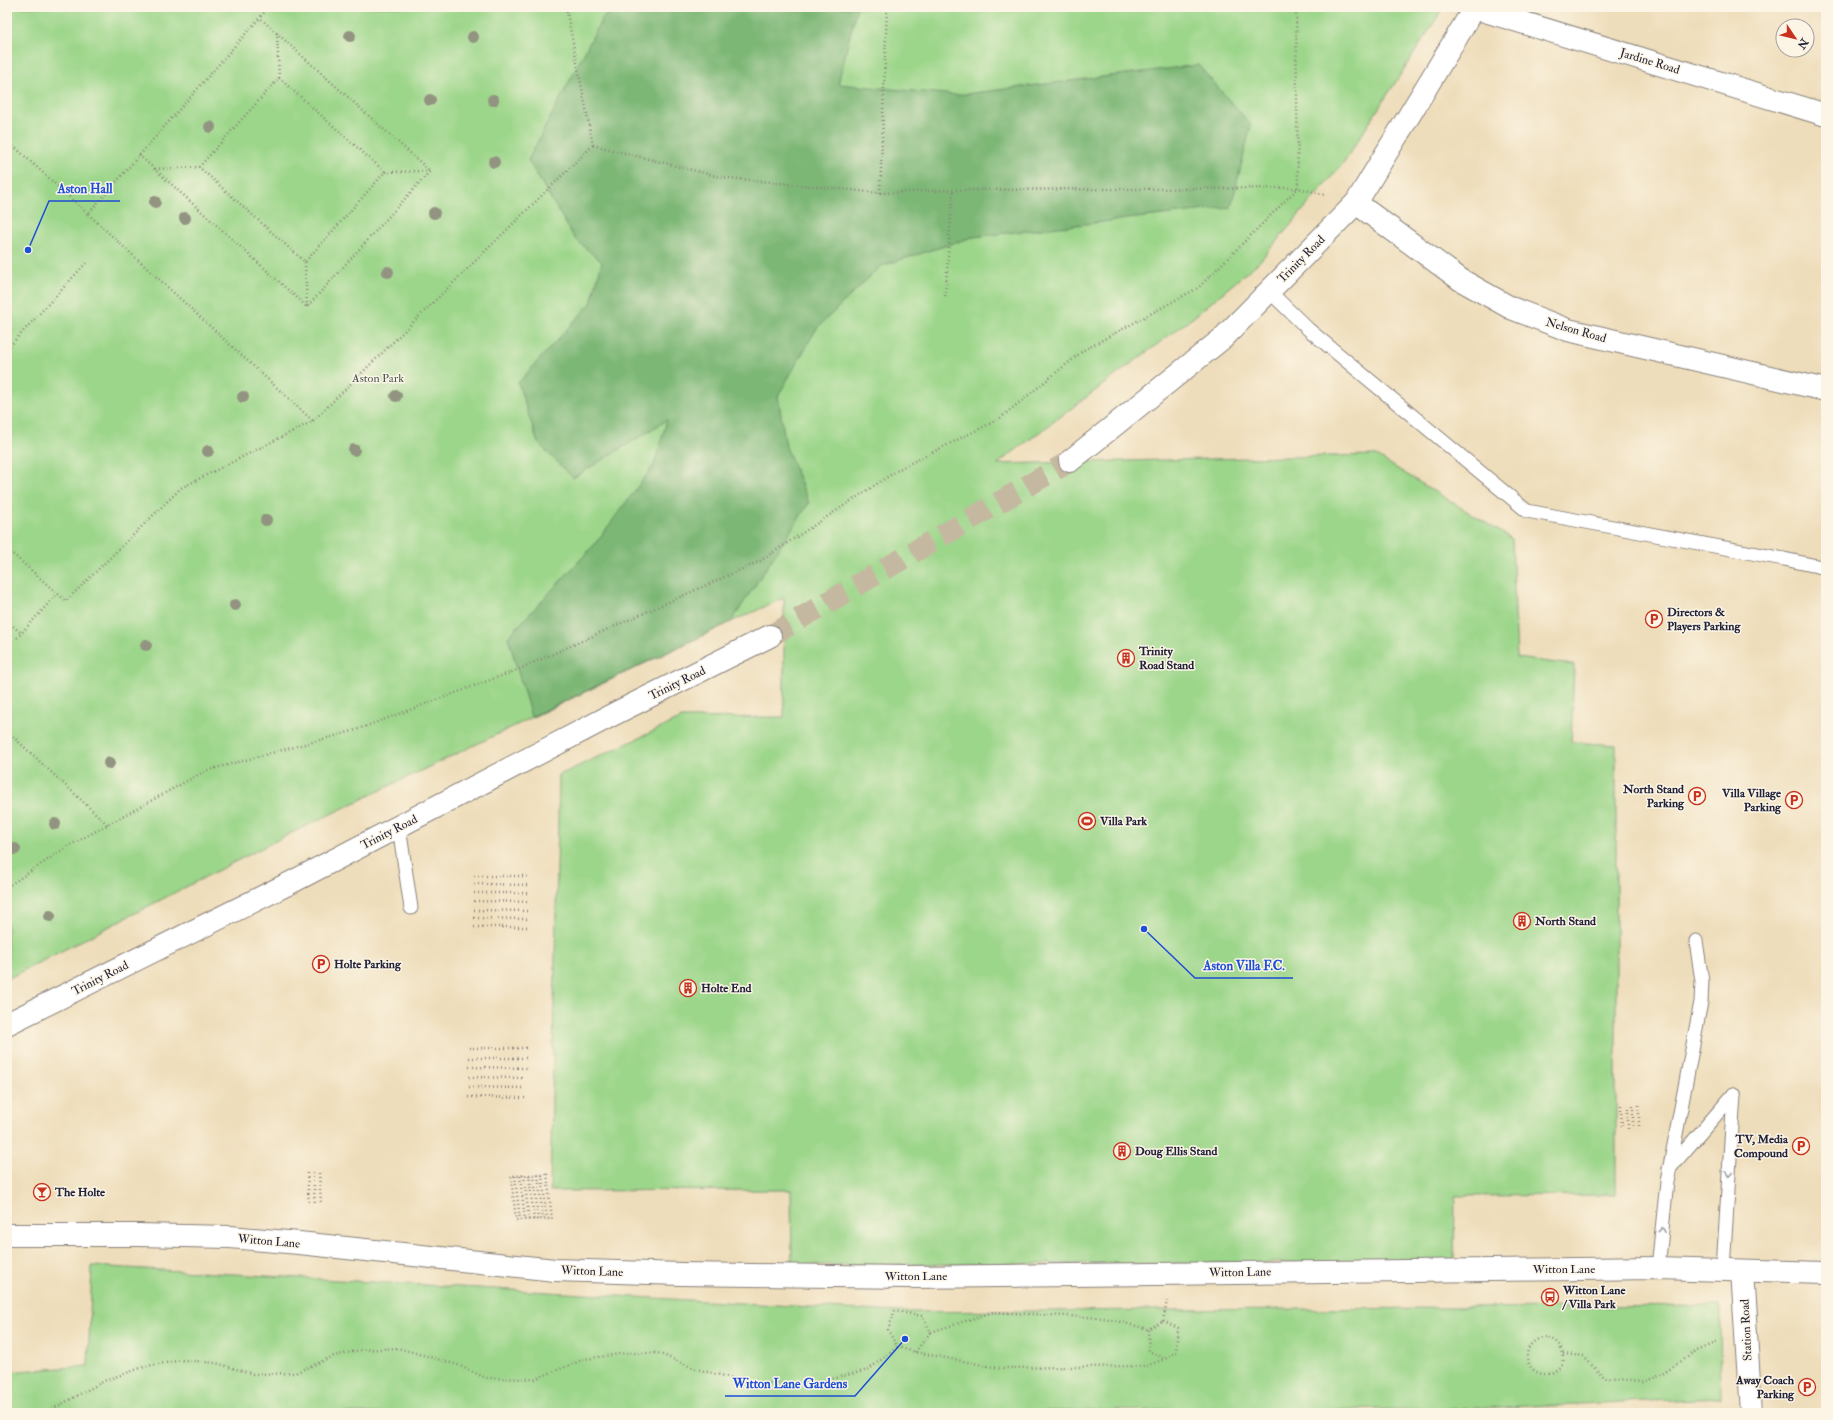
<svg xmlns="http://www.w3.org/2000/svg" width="1833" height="1420" viewBox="0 0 1833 1420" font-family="'IM FELL Double Pica',serif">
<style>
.green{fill:#9cd68a;stroke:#5f7c62}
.forest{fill:#7db776;stroke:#506c58}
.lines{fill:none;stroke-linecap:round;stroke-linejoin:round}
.minor-tunnel{stroke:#c5b8a1;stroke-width:22;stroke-dasharray:22 11;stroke-linecap:butt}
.service-casing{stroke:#88807a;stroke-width:15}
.minor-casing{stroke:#88807a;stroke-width:24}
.secondary-casing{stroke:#88807a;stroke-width:24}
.path{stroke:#88807a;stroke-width:2.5;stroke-dasharray:1 3;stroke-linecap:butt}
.service{stroke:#fff;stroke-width:13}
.minor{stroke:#fff;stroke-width:22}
.secondary{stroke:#fff;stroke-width:22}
.tree{fill:#929481}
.oneway{stroke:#9c9ca7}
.labels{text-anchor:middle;stroke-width:3;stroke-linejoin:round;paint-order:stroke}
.street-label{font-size:12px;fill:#22223b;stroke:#fcf5e5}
.park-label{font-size:12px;fill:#475853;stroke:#fcf5e5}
.poi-label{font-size:12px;font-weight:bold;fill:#22223b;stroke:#fcf5e5;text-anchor:start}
.leader{fill:none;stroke:#1d4ed8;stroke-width:1.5}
.callout-dot{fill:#1d4ed8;stroke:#fcf5e5;stroke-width:1.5}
.callout-label{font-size:13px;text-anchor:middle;font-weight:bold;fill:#1d4ed8;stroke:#fcf5e5;stroke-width:3;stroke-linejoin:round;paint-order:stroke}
</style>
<rect width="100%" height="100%" fill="#fcf5e5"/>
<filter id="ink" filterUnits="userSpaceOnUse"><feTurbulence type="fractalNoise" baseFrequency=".025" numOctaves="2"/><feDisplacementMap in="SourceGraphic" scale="8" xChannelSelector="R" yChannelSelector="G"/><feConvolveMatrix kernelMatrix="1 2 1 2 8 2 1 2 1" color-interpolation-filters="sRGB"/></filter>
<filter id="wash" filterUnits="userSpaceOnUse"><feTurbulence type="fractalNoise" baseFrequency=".012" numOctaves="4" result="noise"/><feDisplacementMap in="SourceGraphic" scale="16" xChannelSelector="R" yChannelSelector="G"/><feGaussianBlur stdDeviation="0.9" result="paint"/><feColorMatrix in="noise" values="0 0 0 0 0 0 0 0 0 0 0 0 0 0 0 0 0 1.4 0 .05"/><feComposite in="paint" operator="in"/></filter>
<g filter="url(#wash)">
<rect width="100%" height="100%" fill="#eeddba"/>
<g class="green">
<polygon points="7,7 1444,7 1344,162 1259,262 1195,316 997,464 1375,455 1512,539 1517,658 1574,665 1571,742 1616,745 1616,1195 1455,1196 1454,1262 792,1265 791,1190 550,1191 559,775 682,718 784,717 784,598 731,622 283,837 7,979"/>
<polygon points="92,1266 898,1312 1720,1306 1721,1398 1456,1409 576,1413 7,1413 7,1372 88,1366"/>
</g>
<polygon class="forest" points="623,7 857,7 838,84 957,95 1198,65 1251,125 1231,207 973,237 881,266 817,328 778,396 786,447 809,503 731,622 531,717 508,637 595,544 654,465 667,420 573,478 538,443 518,383 591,303 602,262 575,239 528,160 603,17"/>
</g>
<g filter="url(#ink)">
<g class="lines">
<polyline class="minor-tunnel" points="770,636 1070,461"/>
<g class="service-casing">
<g id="service">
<polyline points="1269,291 1308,329 1527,511 1784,559 1826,568"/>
<polyline points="399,827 411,908"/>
<polyline points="1669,1169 1734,1094"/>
<polyline points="1658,1268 1667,1182 1701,1002 1702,981 1696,941"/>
<polyline points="1723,1269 1734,1094"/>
</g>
</g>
<g class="minor-casing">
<g id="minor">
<polyline points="1475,8 1826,115"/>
<polyline points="1356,203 1461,280 1511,308 1568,330 1826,390"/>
<polyline points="1070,461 1223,338 1356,203 1475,7"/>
<polyline points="7,1024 294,881 616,713 770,636"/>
<polyline points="1742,1271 1751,1413"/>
</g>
</g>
<g class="secondary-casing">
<polyline id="secondary" points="7,1235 138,1235 230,1237 299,1243 555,1270 681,1274 910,1277 1658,1268 1826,1273"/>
</g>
<g class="path">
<polyline points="566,7 593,145"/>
<polyline points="277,33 279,78 199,167 305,262 385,172 279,78"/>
<polyline points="7,140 88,214 269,7"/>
<polyline points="593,145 720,177 880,193 953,190 1298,188 1325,195"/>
<polyline points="139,155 307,307 430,171 260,18"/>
<polyline points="155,169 199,167"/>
<polyline points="385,172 429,171"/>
<polyline points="880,193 887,9"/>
<polyline points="88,214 313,421"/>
<polyline points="305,262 307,307"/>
<polyline points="945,296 953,190"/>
<polyline points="7,349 86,263"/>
<polyline points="7,549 66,601 181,488 313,421 593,145"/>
<polyline points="7,621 21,633"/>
<polyline points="17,638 57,594"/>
<polyline points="7,731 108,825"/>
<polyline points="474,876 530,876"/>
<polyline points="474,884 530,885"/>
<polyline points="7,887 67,847 205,771 353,731 517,670 760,561 901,468 999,419 1084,350 1198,288 1298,188 1296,7"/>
<polyline points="474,893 530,893"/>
<polyline points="474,901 530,902"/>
<polyline points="474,910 529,911"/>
<polyline points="474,918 529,919"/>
<polyline points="474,927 529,927"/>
<polyline points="469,1048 526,1048"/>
<polyline points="469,1058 526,1058"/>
<polyline points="469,1067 526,1068"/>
<polyline points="469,1077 525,1078"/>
<polyline points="469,1087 525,1088"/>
<polyline points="468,1097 525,1098"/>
<polyline points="1621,1105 1622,1129"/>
<polyline points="1633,1105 1633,1129"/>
<polyline points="1639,1105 1639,1129"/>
<polyline points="1628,1129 1628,1105"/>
<polyline points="307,1173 309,1204"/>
<polyline points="313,1173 315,1204"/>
<polyline points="319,1173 321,1203"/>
<polygon points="547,1174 552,1219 516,1220 511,1176"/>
<polyline points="524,1175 529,1220"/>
<polyline points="529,1175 534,1220"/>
<polyline points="534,1175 538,1220"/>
<polyline points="538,1175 543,1219"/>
<polyline points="542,1175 547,1219"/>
<polyline points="515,1176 520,1220"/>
<polyline points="520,1176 525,1220"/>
<polygon points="1163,1321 1178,1328 1176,1352 1165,1359 1149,1351 1148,1329"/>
<polyline points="1163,1321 1167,1301"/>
<polyline points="931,1332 993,1312 1104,1318 1148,1329"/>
<circle cx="1545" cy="1356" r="18"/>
<polyline points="915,1352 931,1332 922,1316 906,1313 895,1310 888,1330 897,1347 915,1352 999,1368 1146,1366 1165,1359"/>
<polyline points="1563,1354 1584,1356 1605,1378 1642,1381 1663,1373 1697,1351 1718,1342"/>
<polyline points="45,1413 106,1380 147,1366 183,1360 216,1363 253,1374 295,1373 334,1356 361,1350 398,1348 458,1365 486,1378 535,1379 585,1359 626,1353 658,1353 696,1369 752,1383 815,1383 868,1370 897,1347"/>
</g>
<use href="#service" class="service"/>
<use href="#minor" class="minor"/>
<use href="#secondary" class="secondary"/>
</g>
<g class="tree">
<circle cx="350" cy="36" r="6"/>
<circle cx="473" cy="37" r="6"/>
<circle cx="430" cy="100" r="6"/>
<circle cx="493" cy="100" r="6"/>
<circle cx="210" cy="127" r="6"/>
<circle cx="494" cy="162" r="6"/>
<circle cx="155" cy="202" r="6"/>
<circle cx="434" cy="213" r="6"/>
<circle cx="185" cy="218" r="6"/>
<circle cx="388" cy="272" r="6"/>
<circle cx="396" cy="396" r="6"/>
<circle cx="243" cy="397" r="6"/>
<circle cx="354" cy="450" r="6"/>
<circle cx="208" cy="451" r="6"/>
<circle cx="266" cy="520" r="6"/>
<circle cx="235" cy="605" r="6"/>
<circle cx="146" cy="645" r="6"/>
<circle cx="109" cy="763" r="6"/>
<circle cx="55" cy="824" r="6"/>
<circle cx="15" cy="849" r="6"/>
<circle cx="50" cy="916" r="6"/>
</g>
<defs><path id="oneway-chevron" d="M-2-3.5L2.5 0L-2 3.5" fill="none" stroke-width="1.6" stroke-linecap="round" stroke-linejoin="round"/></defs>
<g class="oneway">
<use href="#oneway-chevron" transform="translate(1729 1174) rotate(94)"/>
<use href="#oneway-chevron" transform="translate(1662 1230) rotate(-84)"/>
</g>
</g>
<defs>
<g id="parking-ring" transform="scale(0.9)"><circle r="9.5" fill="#fcf5e5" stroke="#c8321e" stroke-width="1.5"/><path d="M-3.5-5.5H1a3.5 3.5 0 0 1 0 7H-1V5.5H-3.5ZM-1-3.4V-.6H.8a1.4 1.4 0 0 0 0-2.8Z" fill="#c8321e"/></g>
<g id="building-ring" transform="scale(0.9)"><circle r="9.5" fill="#fcf5e5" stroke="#c8321e" stroke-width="1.5"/><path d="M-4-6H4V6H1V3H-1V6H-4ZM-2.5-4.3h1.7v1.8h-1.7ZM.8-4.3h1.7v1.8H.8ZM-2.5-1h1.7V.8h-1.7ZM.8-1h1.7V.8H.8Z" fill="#c8321e"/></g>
<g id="stadium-ring" transform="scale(0.9)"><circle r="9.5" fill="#fcf5e5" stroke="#c8321e" stroke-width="1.5"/><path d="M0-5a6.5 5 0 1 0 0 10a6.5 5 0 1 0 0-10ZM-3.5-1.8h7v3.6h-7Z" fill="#c8321e"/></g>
<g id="bar-ring" transform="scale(0.9)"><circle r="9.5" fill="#fcf5e5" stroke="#c8321e" stroke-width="1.5"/><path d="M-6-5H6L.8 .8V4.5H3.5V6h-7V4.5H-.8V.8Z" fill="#c8321e"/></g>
<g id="bus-ring" transform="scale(0.9)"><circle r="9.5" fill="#fcf5e5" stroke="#c8321e" stroke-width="1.5"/><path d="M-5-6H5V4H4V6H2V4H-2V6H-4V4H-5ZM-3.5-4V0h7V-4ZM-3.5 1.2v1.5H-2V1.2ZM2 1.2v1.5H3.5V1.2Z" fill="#c8321e"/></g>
</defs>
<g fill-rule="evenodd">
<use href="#parking-ring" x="1654" y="619"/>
<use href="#building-ring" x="1126" y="658"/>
<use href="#parking-ring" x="1697" y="796"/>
<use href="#parking-ring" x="1794" y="800"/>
<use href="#stadium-ring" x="1087" y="821"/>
<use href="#building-ring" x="1522" y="921"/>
<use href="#parking-ring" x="321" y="964"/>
<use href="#building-ring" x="688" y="988"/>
<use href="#parking-ring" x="1801" y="1146"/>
<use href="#building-ring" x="1122" y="1151"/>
<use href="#bar-ring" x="42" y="1192"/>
<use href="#bus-ring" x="1550" y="1297"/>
<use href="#parking-ring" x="1807" y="1387"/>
</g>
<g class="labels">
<g class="street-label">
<text transform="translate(1650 61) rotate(17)" y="4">Jardine Road</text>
<text transform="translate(1301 259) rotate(-45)" y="4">Trinity Road</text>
<text transform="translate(1576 330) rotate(16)" y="4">Nelson Road</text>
<text transform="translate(677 683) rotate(-26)" y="4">Trinity Road</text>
<text transform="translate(389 832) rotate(-27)" y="4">Trinity Road</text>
<text transform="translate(100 978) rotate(-27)" y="4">Trinity Road</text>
<text transform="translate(269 1241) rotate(5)" y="4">Witton Lane</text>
<text x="1564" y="1273">Witton Lane</text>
<text transform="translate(592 1271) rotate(2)" y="4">Witton Lane</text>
<text transform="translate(1240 1272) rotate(-1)" y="4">Witton Lane</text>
<text x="916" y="1280">Witton Lane</text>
<text transform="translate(1746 1330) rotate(-93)" y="4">Station Road</text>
</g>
<g class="park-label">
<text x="378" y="382">Aston Park</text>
</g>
<g class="poi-label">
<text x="1667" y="616">Directors &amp;<tspan x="1667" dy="14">Players Parking</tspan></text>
<text x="1139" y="655">Trinity<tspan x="1139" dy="14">Road Stand</tspan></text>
<text x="1684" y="793" text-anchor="end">North Stand<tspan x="1684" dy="14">Parking</tspan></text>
<text x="1781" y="797" text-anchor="end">Villa Village<tspan x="1781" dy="14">Parking</tspan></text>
<text x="1100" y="825">Villa Park</text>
<text x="1535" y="925">North Stand</text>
<text x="334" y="968">Holte Parking</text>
<text x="701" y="992">Holte End</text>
<text x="1788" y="1143" text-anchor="end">TV, Media<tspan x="1788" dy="14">Compound</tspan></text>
<text x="1135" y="1155">Doug Ellis Stand</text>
<text x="55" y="1196">The Holte</text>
<text x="1563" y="1294">Witton Lane<tspan x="1563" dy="14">/ Villa Park</tspan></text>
<text x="1794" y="1384" text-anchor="end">Away Coach<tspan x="1794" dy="14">Parking</tspan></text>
</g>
</g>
<path class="leader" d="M28 250L49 201H120M1144 929L1195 978H1293M905 1339L855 1396H725"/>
<g class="callout-dot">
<circle cx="28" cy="250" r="4"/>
<circle cx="1144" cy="929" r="4"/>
<circle cx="905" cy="1339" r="4"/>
</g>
<g class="callout-label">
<text x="85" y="193">Aston Hall</text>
<text x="1244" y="970">Aston Villa F.C.</text>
<text x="790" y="1388">Witton Lane Gardens</text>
</g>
<rect width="1833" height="1420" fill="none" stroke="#fcf5e5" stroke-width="24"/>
<g transform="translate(1795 38) rotate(125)"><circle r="19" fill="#fcf5e5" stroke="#a5a1a1"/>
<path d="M0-3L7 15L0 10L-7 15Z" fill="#c8321e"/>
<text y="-6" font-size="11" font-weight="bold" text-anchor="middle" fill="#22223b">N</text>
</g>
</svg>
